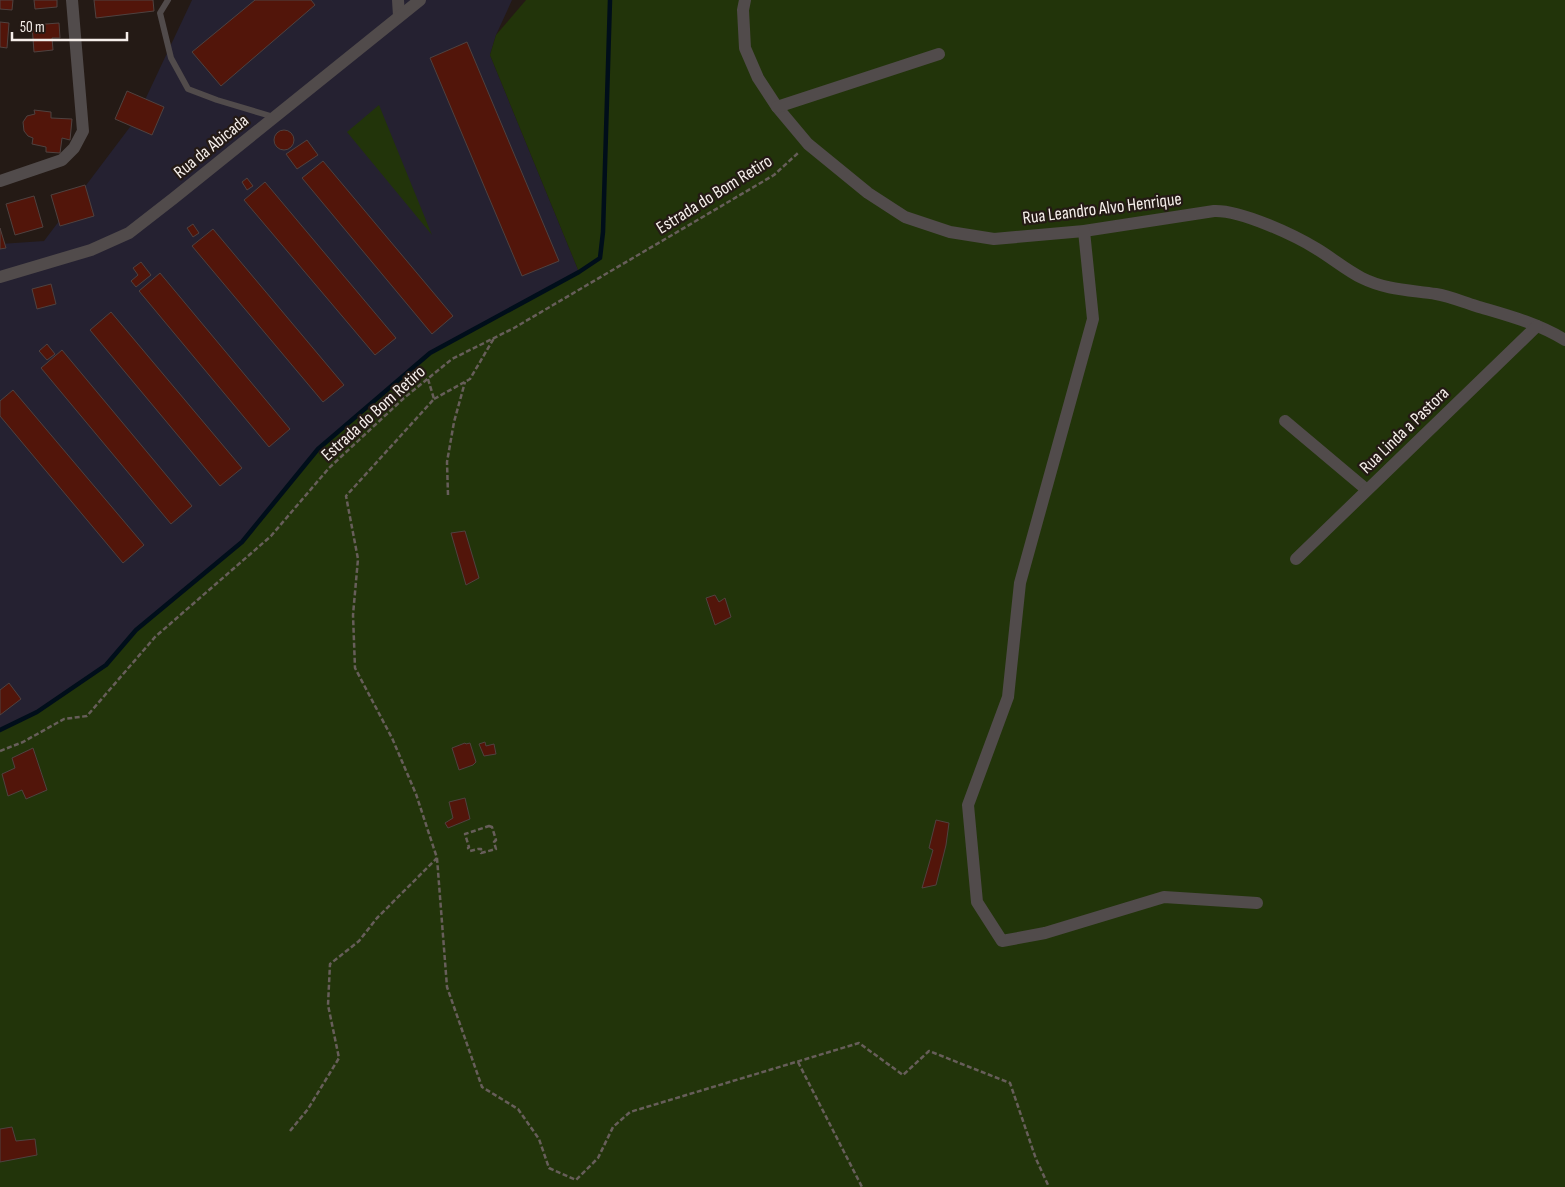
<svg xmlns="http://www.w3.org/2000/svg" width="1565" height="1187" viewBox="0 0 1565 1187" font-family="'Sofia Sans Condensed',sans-serif">
<style>
.industrial{fill:#252131}
.green{fill:#22340a}
.lines{fill:none;stroke-linecap:round;stroke-linejoin:round}
.stream{stroke:#000e1a;stroke-width:4.5}
.building{fill:#52150a;stroke:#4f4240}
.path{stroke:#675e5a;stroke-width:2.5;stroke-dasharray:5 2.5;stroke-linecap:butt}
.lane{stroke:#514b4b;stroke-width:6}
.street{stroke:#514b4b;stroke-width:12}
.labels{text-anchor:middle;stroke-width:4.5;stroke-linejoin:round;paint-order:stroke}
.street-label{font-size:18px;fill:#f5eeea;stroke:#241a15}
</style>
<rect width="100%" height="100%" fill="#241a15"/>
<polygon class="industrial" points="192,0 512,0 496,35 490,55 579,272 430,353 318,449 242,542 136,630 106,665 37,712 0,730 0,244 44,241 136,119"/>
<g class="green">
<polygon points="526,0 1565,0 1565,1187 0,1187 0,730 37,712 106,665 136,630 242,542 318,449 430,353 579,272 490,55 496,35"/>
<polygon points="379,105 432,235 347,132"/>
</g>
<g class="lines">
<polyline class="stream" points="0,730 37,712 106,665 136,630 242,542 318,449 430,353 579,272 600,258 603,232 610,0"/>
</g>
<g class="building">
<polygon points="0,0 13,0 12,10 0,9"/>
<polygon points="34,0 57,0 57,7 35,9"/>
<polygon points="94,0 153,0 154,11 96,18"/>
<polygon points="255,0 311,0 315,5 221,86 192,52"/>
<polygon points="0,22 9,23 7,48 0,47"/>
<polygon points="59,23 60,38 52,38 53,50 34,52 32,25"/>
<polygon points="467,42 559,261 522,276 430,58"/>
<polygon points="127,91 164,107 152,135 115,119"/>
<polygon points="34,110 51,112 51,118 72,119 70,140 62,138 60,153 46,152 46,147 32,144 33,138 28,136 24,131 23,122 27,116 35,114"/>
<circle cx="284" cy="140" r="10"/>
<polygon points="307,140 318,155 297,169 286,154"/>
<polygon points="323,161 453,316 432,334 302,178"/>
<polygon points="247,178 253,186 247,190 242,182"/>
<polygon points="265,182 396,338 375,355 244,200"/>
<polygon points="85,185 94,216 60,226 51,195"/>
<polygon points="34,196 43,227 15,235 6,204"/>
<polygon points="193,224 199,233 193,237 187,228"/>
<polygon points="0,228 6,248 0,249"/>
<polygon points="213,229 344,385 323,402 192,246"/>
<polygon points="141,262 151,275 136,287 131,281 138,275 133,268"/>
<polygon points="160,273 290,429 269,447 139,291"/>
<polygon points="51,284 56,304 37,309 32,289"/>
<polygon points="111,312 242,468 220,486 90,330"/>
<polygon points="47,344 55,354 47,360 39,351"/>
<polygon points="62,350 192,506 171,524 41,368"/>
<polygon points="13,390 144,545 123,563 0,416 0,401"/>
<polygon points="465,531 479,578 466,585 451,533"/>
<polygon points="715,595 719,602 725,598 731,617 715,625 706,598"/>
<polygon points="9,683 21,699 0,715 0,690"/>
<polygon points="485,742 486,746 494,744 496,754 484,756 479,744"/>
<polygon points="465,743 466,744 470,743 476,762 473,765 459,770 452,748"/>
<polygon points="33,748 47,790 26,799 22,790 8,796 2,774 15,768 12,758"/>
<polygon points="465,798 470,819 448,828 445,823 453,818 449,802"/>
<polygon points="936,820 949,823 946,845 936,885 922,888 933,850 929,848"/>
<polygon points="12,1127 16,1141 35,1139 37,1155 0,1162 0,1129"/>
</g>
<g class="lines">
<g class="path">
<polyline points="428,379 434,399 346,496 358,559 353,615 355,668 392,738 416,794 437,858 447,987 482,1087 518,1109 539,1139 549,1168 576,1180 598,1158 613,1127 630,1112 859,1043 903,1075 929,1051 1010,1083 1036,1159 1049,1187"/>
<polyline points="434,399 470,379 494,338"/>
<polyline points="448,495 447,462 454,422 465,382"/>
<polyline points="0,751 23,742 64,719 87,716 155,637 271,536 329,468 404,398 452,359 514,328 774,175 798,153"/>
<polygon points="489,826 492,827 496,840 494,842 496,849 481,853 481,849 478,849 470,851 468,848 469,847 465,834"/>
<polyline points="798,1062 862,1187"/>
<polyline points="290,1131 308,1109 339,1058 328,1005 330,964 359,941 377,918 437,858"/>
</g>
<polyline class="lane" points="168,0 160,13 171,58 188,89 217,100 274,117"/>
<g class="street">
<polyline points="398,0 399,16"/>
<path d="M745,0L743,10L745,48L758,78L777,107L808,144L868,193L905,217L950,232L994,239L1084,231L1214,211C1241,210 1294,235 1317,249C1332,258 1346,270 1362,278C1386,290 1410,290 1436,294C1449,296 1463,302 1476,306C1506,315 1538,323 1565,340"/>
<polyline points="777,107 939,54"/>
<polyline points="0,181 62,160 74,148 83,131 72,0"/>
<polyline points="1084,231 1093,319 1020,583 1008,697 968,805 977,902 1002,941 1045,933 1164,897 1257,903"/>
<polyline points="0,277 91,250 129,233 174,198 420,0"/>
<polyline points="1285,421 1367,490"/>
<polyline points="1296,559 1537,326"/>
</g>
</g>
<g class="labels">
<g class="street-label">
<text transform="translate(211 146) rotate(-39)" y="6">Rua da Abicada</text>
<text transform="translate(714 194) rotate(-32)" y="6">Estrada do Bom Retiro</text>
<text transform="translate(1102 208) rotate(-7)" y="6">Rua Leandro Alvo Henrique</text>
<text transform="translate(373 413) rotate(-42)" y="6">Estrada do Bom Retiro</text>
<text transform="translate(1404 430) rotate(-44)" y="6">Rua Linda a Pastora</text>
</g>
</g>
<path d="M12 32v8h115v-8" fill="none" stroke="#f5eeea" stroke-width="2.5"/>
<text x="20" y="32" font-size="15" fill="#f5eeea" stroke="#241a15" stroke-width="4" paint-order="stroke">50 m</text>
</svg>
